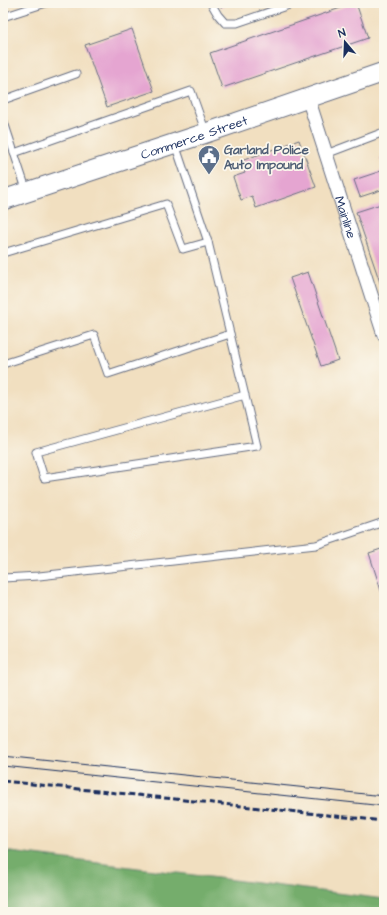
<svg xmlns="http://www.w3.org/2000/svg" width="387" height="915" viewBox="0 0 387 915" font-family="'Architects Daughter',sans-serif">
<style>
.forest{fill:#75ad6c;stroke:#486e65}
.building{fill:#e5a5d1}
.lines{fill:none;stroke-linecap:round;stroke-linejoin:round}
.lane-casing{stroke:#666d80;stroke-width:9}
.street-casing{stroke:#666d80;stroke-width:15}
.secondary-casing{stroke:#666d80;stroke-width:21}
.lane{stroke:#fff;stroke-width:7}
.street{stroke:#fff;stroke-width:13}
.secondary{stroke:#fff;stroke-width:19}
.tram{stroke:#1b2f5e;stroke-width:1}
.rail{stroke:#1b2f5e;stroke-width:3;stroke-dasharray:6 3;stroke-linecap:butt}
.labels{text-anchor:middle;stroke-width:3.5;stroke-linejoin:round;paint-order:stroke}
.street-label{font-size:13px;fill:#1b2f5e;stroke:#fbf7ec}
.service-label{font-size:13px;font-weight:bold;fill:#4e5e75;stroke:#fbf7ec;text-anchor:start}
</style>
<rect width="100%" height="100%" fill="#fbf7ec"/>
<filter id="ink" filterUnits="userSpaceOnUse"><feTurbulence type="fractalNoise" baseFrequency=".025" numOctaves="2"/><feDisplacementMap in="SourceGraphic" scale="8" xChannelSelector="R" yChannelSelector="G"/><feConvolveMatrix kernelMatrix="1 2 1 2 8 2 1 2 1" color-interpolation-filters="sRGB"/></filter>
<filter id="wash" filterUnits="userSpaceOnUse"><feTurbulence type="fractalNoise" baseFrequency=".012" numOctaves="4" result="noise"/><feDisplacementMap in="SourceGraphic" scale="16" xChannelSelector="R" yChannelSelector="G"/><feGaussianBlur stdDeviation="0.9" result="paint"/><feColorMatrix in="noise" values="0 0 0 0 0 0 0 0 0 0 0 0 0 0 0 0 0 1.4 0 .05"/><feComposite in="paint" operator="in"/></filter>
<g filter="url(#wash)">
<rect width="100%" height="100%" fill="#f1dfc0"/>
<polygon class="forest" points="3,851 384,899 384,912 3,912"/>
<g id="blocks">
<g class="building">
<polygon points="219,3 233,3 221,7"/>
<polygon points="355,3 356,3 368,38 222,88 210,53"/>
<polygon points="132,29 154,91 107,107 85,45"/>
<polygon points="299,140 316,187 256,208 252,196 241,200 233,177 245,173 241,161"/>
<polygon points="384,157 384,168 380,158"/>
<polygon points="384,170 384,189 360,197 354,180"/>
<polygon points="384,203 384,294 356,212"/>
<polygon points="308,272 338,360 321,366 290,278"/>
<polygon points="384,548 384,600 369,553"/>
</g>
</g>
</g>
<g filter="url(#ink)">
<use href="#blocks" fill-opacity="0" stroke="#666d80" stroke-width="1"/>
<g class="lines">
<g class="lane-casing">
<g id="lane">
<polyline points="211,3 218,15 225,23 237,23 295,3"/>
<polyline points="3,17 46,3"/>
<polyline points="3,100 76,74"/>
<polyline points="3,119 27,192"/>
<polyline points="175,144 208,242 257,446 44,478 36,452 245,395"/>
<polyline points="14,153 191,91 206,133"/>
<polyline points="326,154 384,132"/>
<polyline points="3,253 166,204 183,249 208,242"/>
<polyline points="3,364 94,335 108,374 230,334"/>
<polyline points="3,578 39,576 316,545 384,522"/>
</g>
</g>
<g class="street-casing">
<g id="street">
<path id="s1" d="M308,98L384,335"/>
</g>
</g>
<g class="secondary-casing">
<g id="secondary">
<path id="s2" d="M3,200L206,133L384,72"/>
</g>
</g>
<use href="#lane" class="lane"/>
<use href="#street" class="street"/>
<use href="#secondary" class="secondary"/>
<g class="tram">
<polyline points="3,756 384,796"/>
<polyline points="3,766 384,806"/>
</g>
<polyline class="rail" points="3,781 384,821"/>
</g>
</g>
<defs>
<g id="civic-pin" transform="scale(1.15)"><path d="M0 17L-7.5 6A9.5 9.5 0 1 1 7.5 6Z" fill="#5c6f8a" stroke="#fbf7ec"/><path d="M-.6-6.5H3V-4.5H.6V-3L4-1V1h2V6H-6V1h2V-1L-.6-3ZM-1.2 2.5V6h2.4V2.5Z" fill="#fff"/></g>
</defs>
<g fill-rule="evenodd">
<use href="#civic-pin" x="209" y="156"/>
</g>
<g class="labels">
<g class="street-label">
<text dy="5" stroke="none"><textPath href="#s2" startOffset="201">Commerce Street</textPath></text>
<text dy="5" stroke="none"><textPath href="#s1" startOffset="125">Mainline</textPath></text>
</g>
<g class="service-label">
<text x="224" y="154">Garland Police<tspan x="224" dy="15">Auto Impound</tspan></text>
</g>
</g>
<rect width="387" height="915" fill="none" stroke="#fbf7ec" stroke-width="16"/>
<g transform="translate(345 42) rotate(341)" stroke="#fbf7ec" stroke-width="3" paint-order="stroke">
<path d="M0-3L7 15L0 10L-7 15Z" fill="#1b2f5e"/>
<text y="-6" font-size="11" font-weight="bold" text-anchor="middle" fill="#1b2f5e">N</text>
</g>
</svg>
